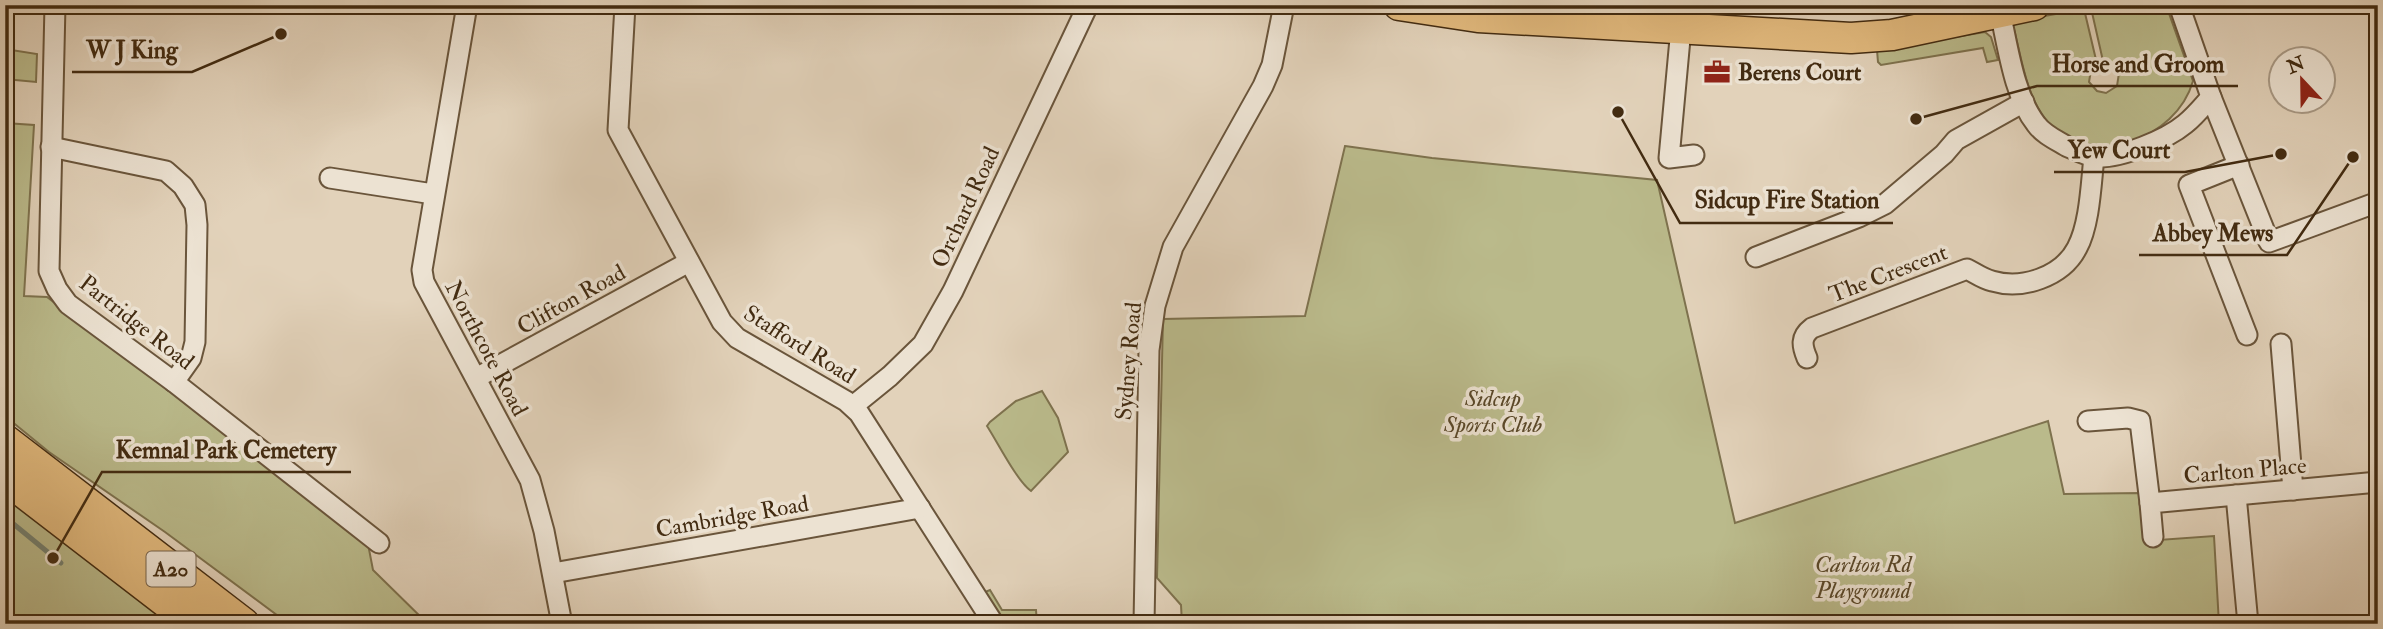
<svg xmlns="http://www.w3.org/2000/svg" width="2383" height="629" viewBox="0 0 2383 629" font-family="'IM FELL Double Pica',serif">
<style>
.green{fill:#baba8b;stroke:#7e724e;stroke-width:2}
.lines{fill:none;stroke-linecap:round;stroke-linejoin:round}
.stream{stroke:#748070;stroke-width:5}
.minor-casing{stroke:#6a553b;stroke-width:23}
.primary-casing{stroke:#422b11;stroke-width:33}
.trunk-casing{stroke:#422b11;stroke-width:35}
.minor{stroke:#ece2d2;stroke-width:19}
.primary{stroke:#e1b97d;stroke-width:30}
.trunk{stroke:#e1b97d;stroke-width:32}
.labels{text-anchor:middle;stroke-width:7;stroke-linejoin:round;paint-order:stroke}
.shield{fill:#ece2d2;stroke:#75624b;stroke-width:2}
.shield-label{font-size:21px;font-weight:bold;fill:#422b11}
.poi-label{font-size:23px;font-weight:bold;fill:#422b11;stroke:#ece2d2;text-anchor:start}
.street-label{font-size:23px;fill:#422b11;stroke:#ece2d2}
.park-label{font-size:23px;font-style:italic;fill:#5a4829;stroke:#ece2d2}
.leader{fill:none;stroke:#422b11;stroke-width:2.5}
.callout-dot{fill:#422b11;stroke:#ece2d2;stroke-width:2.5}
.callout-label{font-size:24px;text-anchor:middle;font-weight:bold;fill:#422b11;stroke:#ece2d2;stroke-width:7;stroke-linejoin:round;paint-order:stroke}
</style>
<rect width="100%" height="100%" fill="#e2d2ba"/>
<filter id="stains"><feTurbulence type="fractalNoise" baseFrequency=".00286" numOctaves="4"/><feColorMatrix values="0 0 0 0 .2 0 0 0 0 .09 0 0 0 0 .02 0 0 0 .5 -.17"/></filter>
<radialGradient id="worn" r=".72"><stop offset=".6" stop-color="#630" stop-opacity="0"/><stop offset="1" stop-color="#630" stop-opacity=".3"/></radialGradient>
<g class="green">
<path d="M2107,5H2166L2193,81C2176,140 2092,170 2047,121C2026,96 2021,56 2013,25L2016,21L2084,9L2097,64L2091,70L2089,82L2097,91L2106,93L2117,86L2119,73L2114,65L2103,61L2091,8Z"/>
<polygon points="1985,32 1991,37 1998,60 1987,62 1983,48 1881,65 1878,62 1877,50"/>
<polygon points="5,49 37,54 36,82 5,79"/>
<polygon points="5,123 34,125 24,296 47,297 368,544 373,570 428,624 289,624 165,532 49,452 5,416"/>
<polygon points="1345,146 1432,158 1657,180 1735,523 2048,421 2064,494 2140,493 2145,541 2214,536 2219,624 1182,624 1181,605 1157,578 1163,319 1305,316"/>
<path d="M1042,391L1058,418L1068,452L1031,491C1017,481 998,443 987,426L990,422L1016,401Z"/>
<polygon points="5,483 183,624 5,624"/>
<polygon points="990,590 1002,610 1036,610 1037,624 1004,624 985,592"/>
</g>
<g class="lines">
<polyline class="stream" points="5,517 61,563"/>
<g class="minor-casing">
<g id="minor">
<polyline points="55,5 49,271 57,289 68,304 174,382 379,543"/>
<polyline points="467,5 422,270 424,282 530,480 544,531 562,624"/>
<polyline points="625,5 618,130 722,322 737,338 846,401 859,413 994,624"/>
<path d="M2000,12C2008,47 2014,96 2036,124C2043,134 2056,140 2066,146C2075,150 2086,156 2096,157C2120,159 2167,139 2185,124C2195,116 2203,106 2211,97L2179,5"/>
<polyline points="1681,28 1669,158 1694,155"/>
<polyline points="2211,97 2269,242 2378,202"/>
<polyline points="51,147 166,171 183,186 195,205 197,225 195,342 191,358 174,382"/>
<polyline points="2239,165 2189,185 2247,335"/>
<polyline points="330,178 433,194"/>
<polyline points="1756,257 1859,217 1885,204 1944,154 1956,140 2024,102"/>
<polyline points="2281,344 2293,490"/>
<path d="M1807,358C1802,346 1800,337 1812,328L1967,269C1975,273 1983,279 1992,281C2022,290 2062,277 2077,248C2090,224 2091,183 2094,157"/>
<polyline points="476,378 689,262"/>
<polyline points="853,406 890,376 923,344 953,291 1088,5"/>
<polyline points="2088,421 2128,418 2140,421 2150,503"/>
<polyline points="2236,495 2248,624"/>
<polyline points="2153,537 2150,503 2378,482"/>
<polyline points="553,573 920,508"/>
<polyline points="1144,624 1149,350 1155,306 1173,247 1263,86 1272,65 1284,5"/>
</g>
</g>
<g class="primary-casing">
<polyline id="primary" points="1399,5 1478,17 1851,38 1892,35 2034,5"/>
</g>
<g class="trunk-casing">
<g id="trunk">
<polyline points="5,441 243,624"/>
<polyline points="5,477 196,624"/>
</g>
</g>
<use href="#minor" class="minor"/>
<use href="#primary" class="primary"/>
<use href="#trunk" class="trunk"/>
</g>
<defs>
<g id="office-bare" transform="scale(2.1)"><path d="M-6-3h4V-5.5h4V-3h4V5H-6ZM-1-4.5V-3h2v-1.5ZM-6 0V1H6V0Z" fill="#8f2418" stroke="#ece2d2" stroke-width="2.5" paint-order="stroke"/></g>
</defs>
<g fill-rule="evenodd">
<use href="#office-bare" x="1717" y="72"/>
</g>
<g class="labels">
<rect class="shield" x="146.5" y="551.5" width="49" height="35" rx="5"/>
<g class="shield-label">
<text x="171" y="576">A20</text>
</g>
<g class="poi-label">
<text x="1738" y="80">Berens Court</text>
</g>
<g class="street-label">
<text transform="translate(965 207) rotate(-65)" y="8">Orchard Road</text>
<text transform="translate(1888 273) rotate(-21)" y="8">The Crescent</text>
<text transform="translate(571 299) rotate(-29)" y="8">Clifton Road</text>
<text transform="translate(137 322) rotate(38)" y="8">Partridge Road</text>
<text transform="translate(800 344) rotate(32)" y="8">Stafford Road</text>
<text transform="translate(487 348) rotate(62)" y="8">Northcote Road</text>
<text transform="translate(1128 361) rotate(-85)" y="8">Sydney Road</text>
<text transform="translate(2245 470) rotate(-5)" y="8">Carlton Place</text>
<text transform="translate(732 516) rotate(-10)" y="8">Cambridge Road</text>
</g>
<g class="park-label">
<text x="1493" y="406">Sidcup<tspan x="1493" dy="26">Sports Club</tspan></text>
<text x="1863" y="572">Carlton Rd<tspan x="1863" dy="26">Playground</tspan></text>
</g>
</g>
<path class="leader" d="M281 34L192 72H72M1916 119L2037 86H2238M2281 154L2185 172H2054M1618 112L1680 223H1893M2353 157L2287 255H2139M53 558L102 472H351"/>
<g class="callout-dot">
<circle cx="281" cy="34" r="7"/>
<circle cx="1916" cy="119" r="7"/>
<circle cx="2281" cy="154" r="7"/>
<circle cx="1618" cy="112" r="7"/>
<circle cx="2353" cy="157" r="7"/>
<circle cx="53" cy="558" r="7"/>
</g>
<g class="callout-label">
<text x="132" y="58">W J King</text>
<text x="2138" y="72">Horse and Groom</text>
<text x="2119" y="158">Yew Court</text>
<text x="1787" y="208">Sidcup Fire Station</text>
<text x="2213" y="241">Abbey Mews</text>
<text x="226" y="458">Kemnal Park Cemetery</text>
</g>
<rect width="2383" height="629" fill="none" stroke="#e2d2ba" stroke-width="28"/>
<rect x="7" y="7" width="2369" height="615" fill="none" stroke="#422b11" stroke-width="3.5"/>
<rect x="14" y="14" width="2355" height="601" fill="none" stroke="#422b11" stroke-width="2"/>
<g transform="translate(2302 80) rotate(338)"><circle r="33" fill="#ece2d2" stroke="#a89985" stroke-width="2"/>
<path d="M0-5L12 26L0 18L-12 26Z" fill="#8f2418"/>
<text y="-10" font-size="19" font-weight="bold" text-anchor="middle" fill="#422b11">N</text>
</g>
<rect width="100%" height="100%" filter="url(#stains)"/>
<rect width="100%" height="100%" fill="url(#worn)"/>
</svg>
